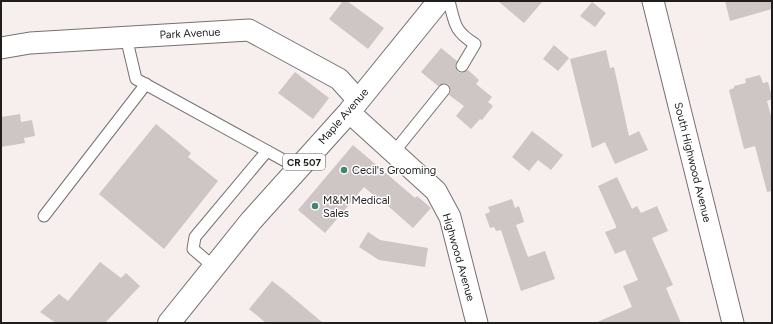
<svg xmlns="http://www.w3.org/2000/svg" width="773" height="324" viewBox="0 0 773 324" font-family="Figtree,sans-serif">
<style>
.building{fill:#cec6c5}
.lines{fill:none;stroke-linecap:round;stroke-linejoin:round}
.service-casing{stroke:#777070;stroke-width:13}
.minor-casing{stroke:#777070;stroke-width:23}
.primary-casing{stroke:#777070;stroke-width:24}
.service{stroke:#fff;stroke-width:11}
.minor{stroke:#fff;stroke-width:21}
.primary{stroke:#fff;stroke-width:22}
.poi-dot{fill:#448473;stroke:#fff;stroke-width:1.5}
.labels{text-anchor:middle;stroke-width:3;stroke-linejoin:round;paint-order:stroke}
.shield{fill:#fff;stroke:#636161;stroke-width:1}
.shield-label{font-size:10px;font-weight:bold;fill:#201d1d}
.street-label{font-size:11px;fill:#201d1d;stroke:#fff}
.poi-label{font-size:11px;fill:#201d1d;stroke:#fff;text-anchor:start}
</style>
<rect width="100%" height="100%" fill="#f7efee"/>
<g class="building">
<polygon points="343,1 347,1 384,28 368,49 329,19"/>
<polygon points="498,1 543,1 524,23"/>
<polygon points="725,1 772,1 772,9 730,21"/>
<polygon points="592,2 606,13 595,27 580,16"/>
<polygon points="554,45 569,58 558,71 543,59"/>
<polygon points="441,48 457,61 455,66 458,72 462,73 468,70 479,80 476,84 492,97 488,102 493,106 482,120 480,119 471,129 456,116 464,106 449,95 451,91 449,85 445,83 438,86 421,72"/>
<polygon points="606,50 610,68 614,67 629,136 639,131 648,150 615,164 605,142 592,148 570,59"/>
<polygon points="295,72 329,98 313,119 278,93"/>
<polygon points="760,75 763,83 768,82 772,97 772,99 767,101 772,120 772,191 767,192 755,146 744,149 729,90 734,88 734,86 746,83 745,79"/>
<polygon points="20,114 21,122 32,120 35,136 24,138 25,143 1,147 1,117"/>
<polygon points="156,124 191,153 188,157 218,181 164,249 99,194"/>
<polygon points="532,131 563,155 551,170 538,160 529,171 512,157"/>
<polygon points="353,145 415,198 417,196 431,208 413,228 379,198 378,199 364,187 325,233 298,210"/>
<polygon points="617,177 632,209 637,206 641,213 657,206 668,231 652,238 673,285 666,288 681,323 595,323 632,307 623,286 638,280 625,250 615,254 605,232 616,228 616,226 598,186"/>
<polygon points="512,199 515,208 519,206 524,222 516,225 528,257 545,251 555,279 521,291 501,230 496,231 494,227 490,228 485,214 490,212 488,207"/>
<polygon points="368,232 380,240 428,248 425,267 379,260 359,247"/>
<polygon points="100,262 121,278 126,273 140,286 105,323 56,323 40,312 59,294 68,301"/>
<polygon points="272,281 284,290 323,323 266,323 249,309"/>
</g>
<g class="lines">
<g class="service-casing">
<g id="service">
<path d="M449,1C455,24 454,31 475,44L462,66"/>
<polyline points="126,37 136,79 298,168"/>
<polyline points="394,152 444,90"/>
<polyline points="44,216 146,84"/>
<polyline points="214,267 193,249 195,237 267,151"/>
</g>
</g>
<g class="minor-casing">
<g id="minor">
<polyline points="653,1 733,323"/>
<polyline points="1,48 30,43 249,30 339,79 358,100"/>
<polyline points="349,112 436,191 450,217 477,323"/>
</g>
</g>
<g class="primary-casing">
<polyline id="primary" points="169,323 251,221 349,112 439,1"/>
</g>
<use href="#service" class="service"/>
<use href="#minor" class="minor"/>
<use href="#primary" class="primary"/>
</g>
<g class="poi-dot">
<circle cx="344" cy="170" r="4"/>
<circle cx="315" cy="206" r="4"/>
</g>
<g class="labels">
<rect class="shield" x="283" y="154" width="42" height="16" rx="3"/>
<g class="shield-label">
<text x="304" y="166">CR 507</text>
</g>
<g class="street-label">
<text transform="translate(190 33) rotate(-3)" y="4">Park Avenue</text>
<text transform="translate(343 116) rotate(-49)" y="4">Maple Avenue</text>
<text transform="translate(693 162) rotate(76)" y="4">South Highwood Avenue</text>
<text transform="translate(459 257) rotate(74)" y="4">Highwood Avenue</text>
</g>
<g class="poi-label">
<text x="352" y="174">Cecil's Grooming</text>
<text x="323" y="204">M&amp;M Medical<tspan x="323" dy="13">Sales</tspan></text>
</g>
</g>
<rect width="773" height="324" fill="none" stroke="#201d1d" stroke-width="4"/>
</svg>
